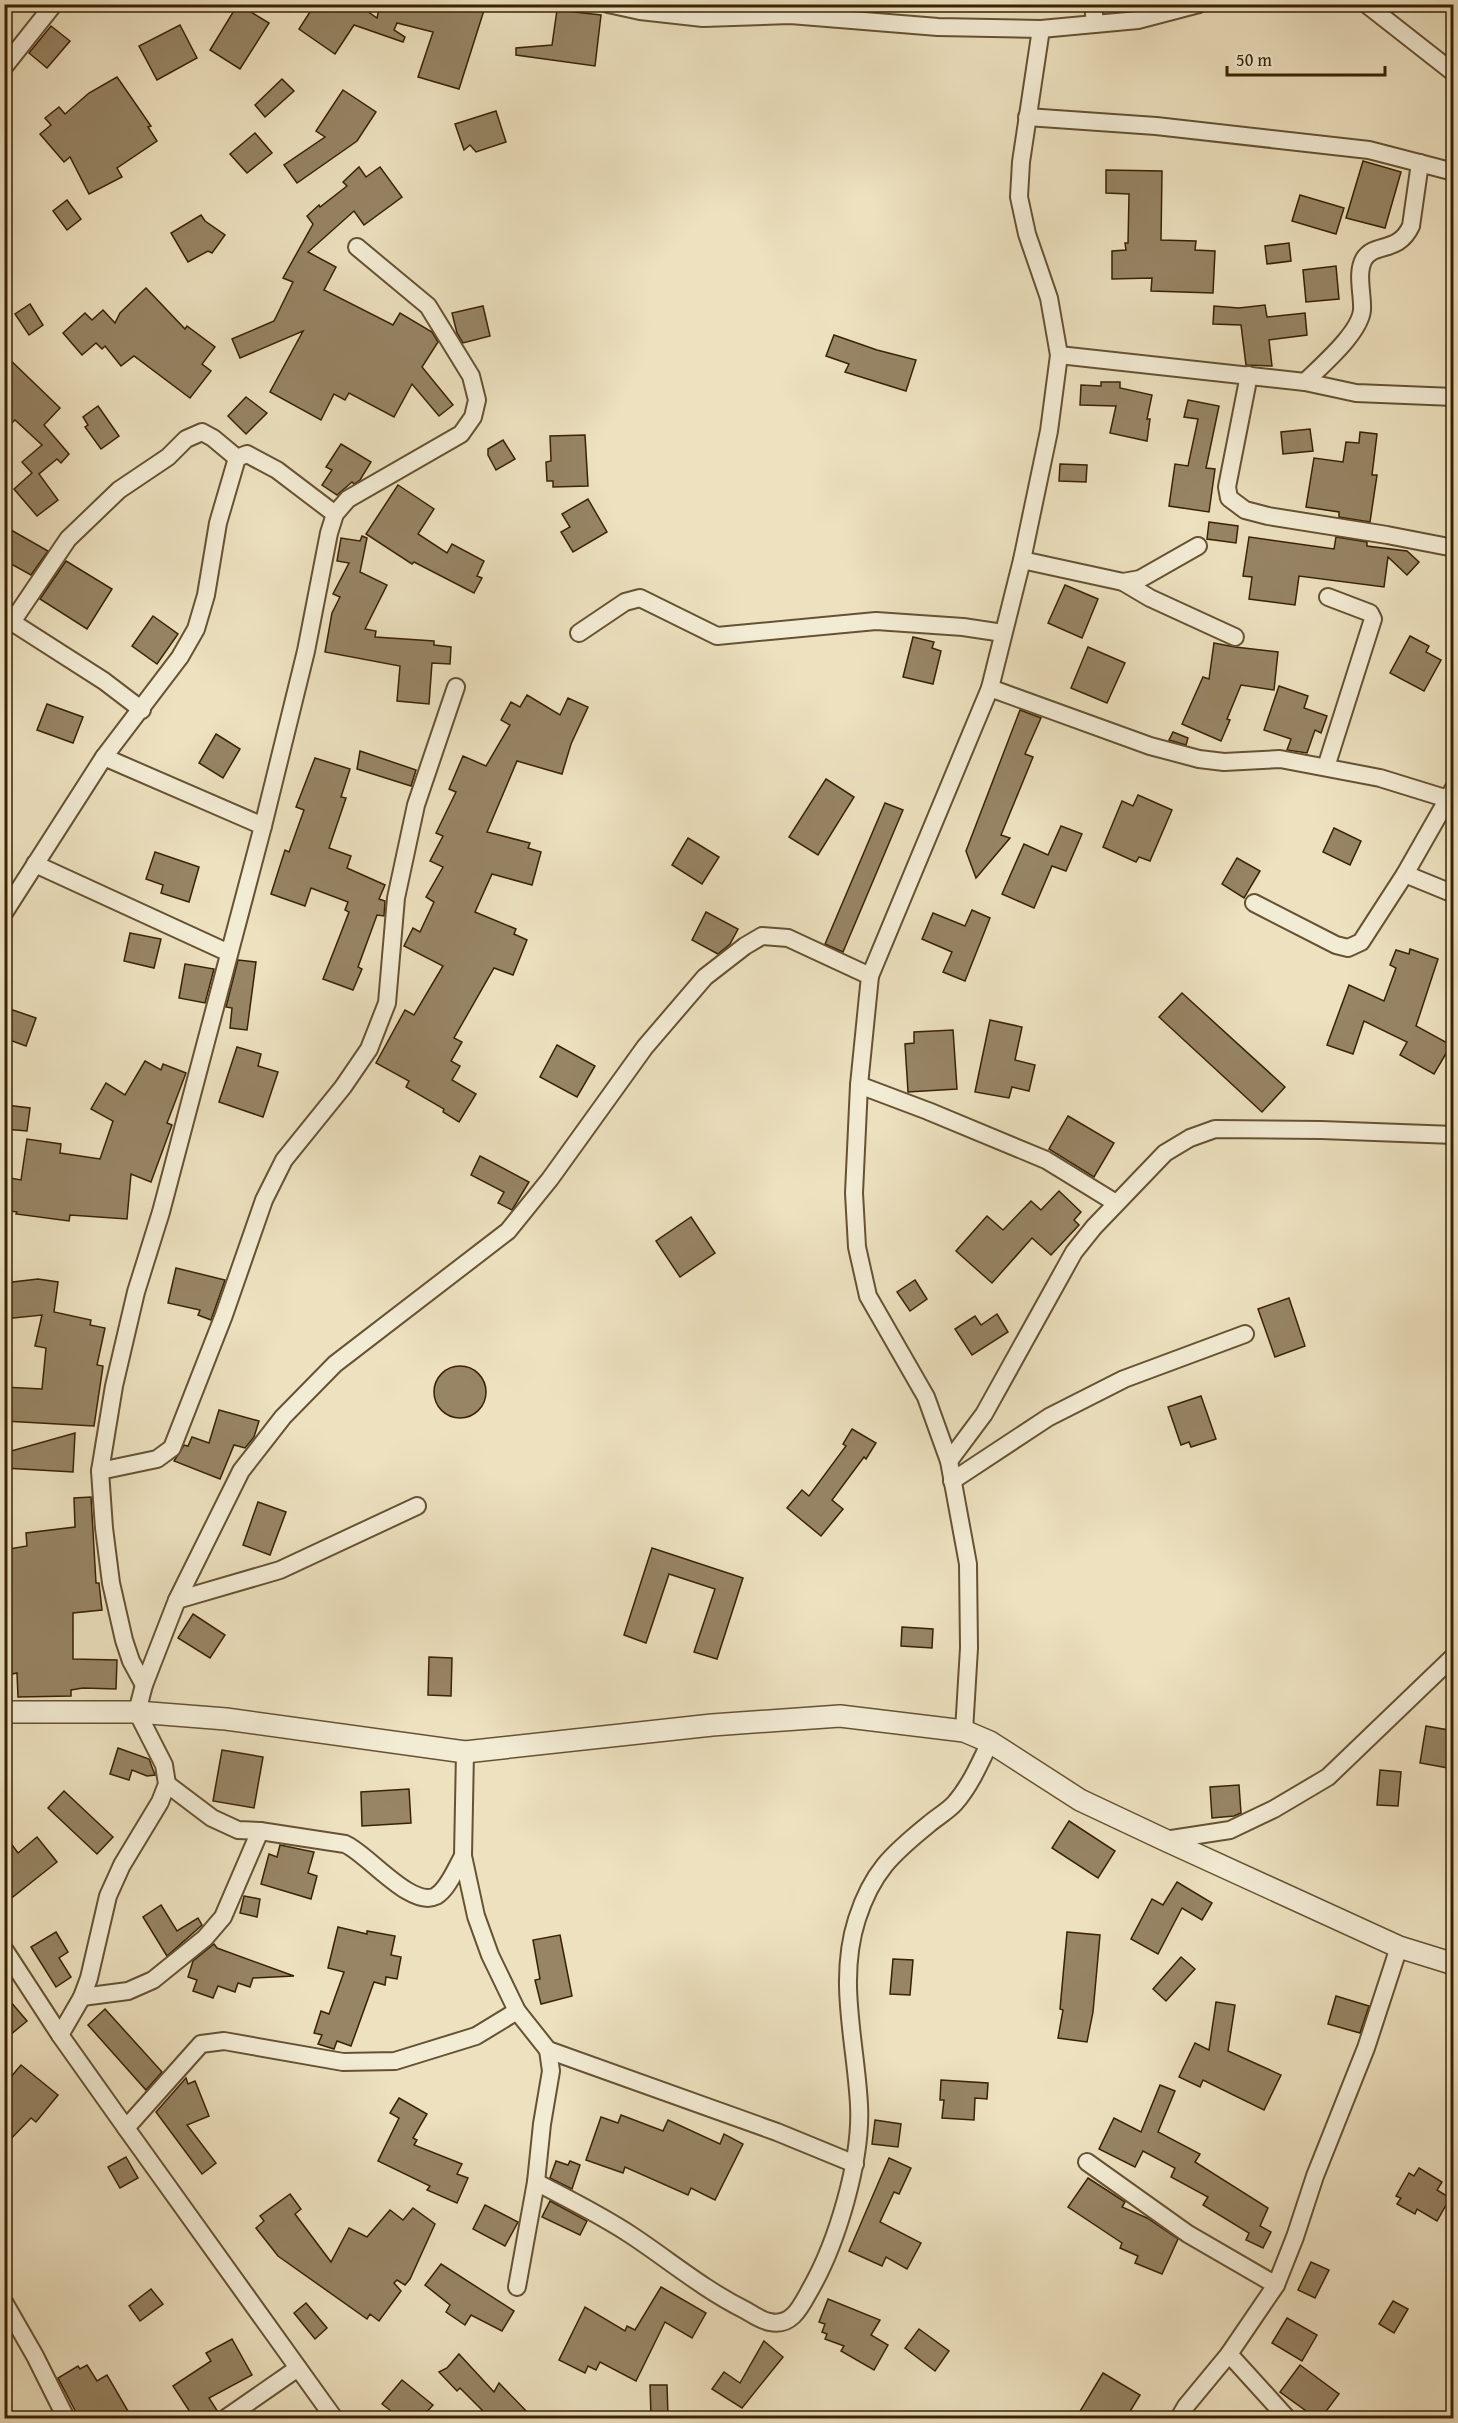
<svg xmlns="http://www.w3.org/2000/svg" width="1458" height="2423" viewBox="0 0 1458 2423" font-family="'Gentium Book Plus',serif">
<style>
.building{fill:#978565;stroke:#392203;stroke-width:1.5}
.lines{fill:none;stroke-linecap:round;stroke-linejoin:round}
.minor-casing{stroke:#665232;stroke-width:20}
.tertiary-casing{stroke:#665232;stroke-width:24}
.minor{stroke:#f3ecd5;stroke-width:16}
.tertiary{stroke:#f3ecd5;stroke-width:21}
</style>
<rect width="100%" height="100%" fill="#ede1bf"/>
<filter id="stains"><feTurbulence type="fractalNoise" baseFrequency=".00333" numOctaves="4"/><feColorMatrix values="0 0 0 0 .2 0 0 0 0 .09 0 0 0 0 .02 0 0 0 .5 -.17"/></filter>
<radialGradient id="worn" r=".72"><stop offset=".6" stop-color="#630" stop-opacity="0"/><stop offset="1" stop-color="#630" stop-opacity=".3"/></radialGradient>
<g class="building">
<polygon points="238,4 269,23 240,69 210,50"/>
<polygon points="315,4 357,4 377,18 380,4 486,4 459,89 418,77 433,32 397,23 394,30 405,37 403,42 354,25 335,54 299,29"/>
<polygon points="557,10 601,15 595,66 516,55 516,48 552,45"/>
<polygon points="180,25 197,58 157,80 139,46"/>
<polygon points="51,26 70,41 47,68 29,53"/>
<polygon points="117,77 151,126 148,127 157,141 117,168 122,177 89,194 70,157 64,162 40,134 51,125 45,118 59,107 65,114 89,93"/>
<polygon points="282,79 294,91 265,117 255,105"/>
<polygon points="343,90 376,112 357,141 297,183 284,165 325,137 316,131"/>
<polygon points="496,111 506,142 476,152 470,145 464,150 455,124"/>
<polygon points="255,133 272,153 247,173 230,154"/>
<polygon points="1363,161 1401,172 1385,228 1346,218"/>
<polygon points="359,167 366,177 380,167 402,197 364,225 354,211 308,252 336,267 324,290 393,325 400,313 432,332 438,342 422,367 453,405 439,416 412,384 394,417 349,393 345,400 334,394 321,420 270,392 303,331 240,358 232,339 274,321 293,282 283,278 313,224 307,216 319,205 320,207 347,186 343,182"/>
<polygon points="1106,170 1162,171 1161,240 1196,241 1195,250 1215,251 1213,293 1151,291 1152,278 1112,279 1112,251 1126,250 1125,243 1128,243 1129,194 1106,193"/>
<polygon points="1300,195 1344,208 1336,234 1292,221"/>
<polygon points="67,200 81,219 67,230 53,211"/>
<polygon points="201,215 205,221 225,235 212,253 208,251 188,262 171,233"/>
<polygon points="1289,243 1291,261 1267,264 1265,246"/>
<polygon points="1336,266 1339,299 1306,302 1303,270"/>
<polygon points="146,288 185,329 187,326 215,347 202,364 211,371 190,398 134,356 121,366 105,346 102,349 96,343 82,355 63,333 85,313 92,320 103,310 115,323 120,313"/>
<polygon points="30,304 43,325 29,335 15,314"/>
<polygon points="1265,305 1267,317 1305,313 1307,335 1269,340 1272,366 1246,365 1241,325 1213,324 1214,306 1239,308"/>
<polygon points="483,306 490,336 463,343 457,333 452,313"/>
<polygon points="834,335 877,350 916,360 906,391 845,372 849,364 826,356"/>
<polygon points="4,354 60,408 44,425 69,454 61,463 57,459 39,474 58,500 37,516 14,489 32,473 22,462 42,445 15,420 4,430"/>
<polygon points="1101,382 1120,382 1120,388 1152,395 1147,419 1150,419 1147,441 1110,433 1116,406 1080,405 1081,385 1101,386"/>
<polygon points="246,397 267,413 246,434 228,416"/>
<polygon points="1188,400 1219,406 1206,468 1215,469 1209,512 1169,506 1175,464 1188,466 1198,419 1184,417"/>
<polygon points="98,406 119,436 101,449 85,427 88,425 83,417"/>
<polygon points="1310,429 1313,451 1283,454 1281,432"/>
<polygon points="1360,432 1377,434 1372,475 1377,475 1370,522 1339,517 1339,512 1306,507 1314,458 1343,462 1346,442 1359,443"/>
<polygon points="585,435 588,486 553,487 553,481 547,481 546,462 551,461 550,436"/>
<polygon points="503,440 515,459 496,470 488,455 488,449"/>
<polygon points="341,444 371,462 360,480 354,484 352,482 337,495 322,485 332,470 326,467"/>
<polygon points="1060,464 1087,465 1086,482 1059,481"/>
<polygon points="398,485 434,509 418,534 447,553 452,544 484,561 477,576 482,578 474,593 414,562 412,564 366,534"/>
<polygon points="588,499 607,532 573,552 561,532 570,527 562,514"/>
<polygon points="1209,522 1238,526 1236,543 1207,539"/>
<polygon points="4,526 48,551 31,575 4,560"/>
<polygon points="362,536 367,538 360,572 387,585 365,629 376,631 375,637 434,641 434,645 451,647 450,664 432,663 429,704 397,701 400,666 325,652 332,613 340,597 333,594 349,563 337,561 341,538 360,541"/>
<polygon points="1249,537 1334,549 1336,537 1367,542 1367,546 1407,551 1419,562 1407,575 1388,557 1384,587 1299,576 1295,605 1249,599 1252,577 1243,576"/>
<polygon points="66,561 112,589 87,629 40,599"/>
<polygon points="1065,585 1098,599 1082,638 1048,623"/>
<polygon points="153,616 178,634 157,664 132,646"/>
<polygon points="1410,636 1429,646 1426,652 1441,660 1424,691 1390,673"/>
<polygon points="913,637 934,642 932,648 941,651 933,684 903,677"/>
<polygon points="1214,643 1235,647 1278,652 1274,690 1241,685 1227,719 1230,720 1221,741 1182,724 1203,677 1209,679"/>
<polygon points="1088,647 1125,663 1107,703 1071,688"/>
<polygon points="1279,686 1308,696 1304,708 1327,716 1321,733 1315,730 1307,753 1287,750 1291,739 1264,730"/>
<polygon points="527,695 560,715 568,698 588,707 571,744 562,774 517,761 487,832 530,843 528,848 541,852 532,885 492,874 475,912 516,929 514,934 527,940 513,975 494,968 454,1038 462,1042 451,1061 460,1066 452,1080 476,1094 459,1122 443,1112 444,1109 406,1087 409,1081 376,1063 405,1010 414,1015 443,966 404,946 413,928 420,932 434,902 426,897 443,867 430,861 443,836 436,833 456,792 449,789 463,756 486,766 510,725 501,720 511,702 520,707"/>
<polygon points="47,704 83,717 73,743 37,730"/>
<polygon points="1020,710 1041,718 1025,754 1033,757 1001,835 1010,838 976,878 966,851"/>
<polygon points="1173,732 1188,738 1186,745 1169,740"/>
<polygon points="216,734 240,749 223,778 199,763"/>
<polygon points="360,751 416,770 411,786 357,769"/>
<polygon points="315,758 350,769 341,797 346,798 329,848 351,856 347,868 385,885 379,899 385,901 384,916 377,915 358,967 362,969 353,990 323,979 349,912 345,910 348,902 311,888 305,906 271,894 285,850 289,852 304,810 296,807"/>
<polygon points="826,779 854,797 818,855 789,837"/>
<polygon points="1138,795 1172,810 1150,861 1139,857 1136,862 1103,847 1122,801 1133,806"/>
<polygon points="885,803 903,810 843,952 825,944"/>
<polygon points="1061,826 1082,834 1066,871 1052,866 1034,908 1002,894 1024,844 1048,855"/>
<polygon points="1334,828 1361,841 1350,865 1323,852"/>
<polygon points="688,838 719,857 702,884 672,865"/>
<polygon points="155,852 199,867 189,902 161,893 163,885 146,879"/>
<polygon points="1237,858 1260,871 1244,898 1222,884"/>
<polygon points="972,910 990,918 965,981 943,972 952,952 922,939 933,913 965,926"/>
<polygon points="706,912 738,929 730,944 718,954 692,940"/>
<polygon points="130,933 161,939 154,968 124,961"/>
<polygon points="1410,949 1438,959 1416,1026 1451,1045 1434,1074 1400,1055 1407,1042 1364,1021 1353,1054 1327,1045 1349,985 1384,1001 1396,968 1390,965 1396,950 1409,954"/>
<polygon points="238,960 256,962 247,1030 230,1028 232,1008 226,1007"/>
<polygon points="185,964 214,969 205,1003 179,998"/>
<polygon points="1182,993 1285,1087 1262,1112 1159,1017"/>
<polygon points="4,1007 36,1018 26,1046 4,1038"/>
<polygon points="990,1020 1022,1027 1015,1060 1035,1065 1029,1091 1012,1087 1009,1098 975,1092"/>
<polygon points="953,1030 957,1089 908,1092 905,1044 914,1043 914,1032"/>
<polygon points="557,1045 595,1066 577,1097 540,1077"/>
<polygon points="237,1047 261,1054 258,1066 278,1072 263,1117 219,1102"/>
<polygon points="145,1061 161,1070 163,1064 186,1073 167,1123 172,1125 151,1182 131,1174 127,1219 70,1215 69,1221 16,1214 17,1212 4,1210 4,1177 21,1180 27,1139 61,1144 60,1153 100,1159 113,1121 91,1109 106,1083 125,1095"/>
<polygon points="6,1105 30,1108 27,1131 4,1129"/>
<polygon points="1068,1116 1114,1143 1094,1177 1049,1149"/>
<polygon points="480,1156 529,1182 512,1210 498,1203 504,1192 471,1175"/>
<polygon points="1059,1191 1081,1212 1074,1220 1079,1225 1051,1255 1032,1238 992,1283 956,1251 987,1216 1003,1230 1031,1201 1041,1210"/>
<polygon points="691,1217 715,1253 680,1277 656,1241"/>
<polygon points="176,1268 225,1280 211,1320 198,1315 200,1310 168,1303"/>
<polygon points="38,1279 58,1282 54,1312 91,1320 90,1325 105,1328 97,1365 103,1366 94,1426 4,1421 4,1387 42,1389 46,1348 35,1346 42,1315 4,1319 4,1283"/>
<polygon points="915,1280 927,1299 910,1311 897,1292"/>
<polygon points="1289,1298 1305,1346 1275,1357 1258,1309"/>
<polygon points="997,1314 1008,1332 972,1355 955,1329 975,1316 981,1325"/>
<circle cx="460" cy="1392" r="26"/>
<polygon points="1201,1396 1216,1439 1191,1447 1189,1442 1181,1445 1168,1407"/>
<polygon points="219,1410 259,1421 254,1437 245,1448 234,1445 220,1479 174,1461 184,1445 188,1446 192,1437 209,1443"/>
<polygon points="852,1429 876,1443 866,1459 864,1457 832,1500 843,1509 821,1536 787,1508 802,1490 809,1496 846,1446 843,1444"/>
<polygon points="75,1433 73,1472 4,1468 4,1453"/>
<polygon points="91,1497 96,1583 99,1583 102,1610 73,1613 73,1659 117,1660 116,1689 83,1688 71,1690 71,1696 18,1697 17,1673 7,1675 4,1652 4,1550 27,1546 26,1533 75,1527 74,1498"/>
<polygon points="258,1502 286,1512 270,1555 243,1545"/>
<polygon points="652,1548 743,1578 717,1659 694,1652 715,1589 669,1574 646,1643 624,1635"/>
<polygon points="193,1614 225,1635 210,1658 178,1638"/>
<polygon points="902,1627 933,1629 932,1648 901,1646"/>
<polygon points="429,1657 452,1658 451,1696 428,1695"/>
<polygon points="1426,1726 1454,1731 1454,1769 1420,1763"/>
<polygon points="118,1748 149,1759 155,1775 147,1776 132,1770 129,1780 110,1774"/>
<polygon points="222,1750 263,1757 254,1808 213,1801"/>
<polygon points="1380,1770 1401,1772 1398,1806 1377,1805"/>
<polygon points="1239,1785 1241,1813 1234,1816 1212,1818 1210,1787"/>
<polygon points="409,1789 411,1823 362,1826 361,1792"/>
<polygon points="64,1791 113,1837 97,1854 48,1808"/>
<polygon points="1069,1821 1115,1851 1098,1878 1052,1848"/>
<polygon points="4,1834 18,1853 37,1837 57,1862 4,1904"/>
<polygon points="280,1845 314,1852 308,1873 317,1876 311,1899 261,1884 269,1854 277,1857"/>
<polygon points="1177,1882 1212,1903 1202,1920 1182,1908 1158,1954 1131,1939 1152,1899 1163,1905"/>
<polygon points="244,1896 260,1899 257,1917 240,1913"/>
<polygon points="161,1905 177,1931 198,1918 202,1925 167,1956 143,1917"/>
<polygon points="338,1927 367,1934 367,1931 395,1936 391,1955 401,1957 397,1979 386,1977 385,1985 374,1982 351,2046 337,2041 334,2049 318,2044 322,2035 314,2033 321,2011 329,2014 344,1972 328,1968"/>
<polygon points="56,1932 68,1952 59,1958 71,1977 56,1987 31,1947"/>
<polygon points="1067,1932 1100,1935 1093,2012 1087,2042 1058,2038 1063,2010 1060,2009"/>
<polygon points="560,1935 572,1996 541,2004 535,1980 540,1979 533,1940"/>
<polygon points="214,1944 217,1948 294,1976 253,1978 250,1987 238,1983 235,1992 218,1986 213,1998 193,1991 197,1980 188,1977 193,1961"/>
<polygon points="1181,1957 1195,1969 1166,2001 1153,1989"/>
<polygon points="893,1959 913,1960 910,1995 890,1994"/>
<polygon points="4,1994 27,2021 4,2040"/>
<polygon points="1336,1996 1369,2006 1360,2033 1328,2024"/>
<polygon points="1216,2002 1235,2005 1228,2051 1281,2075 1264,2110 1203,2080 1200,2087 1179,2077 1195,2043 1209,2050"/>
<polygon points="105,2009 162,2072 146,2090 88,2025"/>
<polygon points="21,2065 58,2095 36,2122 31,2118 4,2146 4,2085"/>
<polygon points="186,2078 188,2084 195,2081 209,2116 187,2125 216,2163 202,2174 156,2112"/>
<polygon points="941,2080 988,2083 987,2099 975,2098 974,2120 942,2118 944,2100 940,2100"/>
<polygon points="1160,2085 1175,2091 1158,2132 1200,2154 1195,2162 1268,2208 1260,2226 1271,2232 1263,2248 1246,2240 1249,2233 1203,2205 1208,2197 1171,2177 1175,2168 1143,2151 1135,2167 1099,2149 1114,2118 1141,2132"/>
<polygon points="399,2098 427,2114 413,2138 417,2140 414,2145 462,2164 457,2174 468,2178 457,2203 427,2190 430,2186 378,2161 399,2118 390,2113"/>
<polygon points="621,2115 663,2131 668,2120 720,2144 724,2134 743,2144 715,2200 691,2188 688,2195 625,2167 623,2173 586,2160 601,2117 618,2123"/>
<polygon points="875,2120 901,2124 898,2147 872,2144"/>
<polygon points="126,2157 138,2178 120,2188 108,2167"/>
<polygon points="889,2158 911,2168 899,2194 894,2192 880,2222 921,2243 907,2269 886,2257 882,2266 849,2251"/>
<polygon points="556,2161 568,2165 570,2161 580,2165 572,2189 550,2178"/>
<polygon points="1419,2168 1442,2182 1437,2190 1450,2198 1437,2221 1417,2209 1415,2214 1397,2204 1401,2198 1396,2196 1409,2173 1414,2176"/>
<polygon points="1088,2178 1125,2202 1122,2207 1147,2218 1178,2239 1162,2274 1135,2263 1138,2256 1120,2248 1122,2243 1068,2207"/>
<polygon points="290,2194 301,2209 295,2214 331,2262 349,2228 367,2237 390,2210 403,2220 413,2208 435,2224 410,2279 405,2285 397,2280 394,2283 401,2291 379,2321 370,2314 367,2319 278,2256 256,2228 264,2221 260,2216"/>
<polygon points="550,2201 587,2221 580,2235 542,2217"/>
<polygon points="485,2205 518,2222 505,2246 473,2229"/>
<polygon points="1311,2262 1329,2270 1315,2298 1298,2290"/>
<polygon points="441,2264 514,2311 502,2331 471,2315 465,2325 446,2312 450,2305 425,2285"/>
<polygon points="661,2287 706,2313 692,2338 665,2322 636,2381 600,2362 596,2370 588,2366 585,2373 559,2360 585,2307 625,2331 627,2326 635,2330"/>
<polygon points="151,2289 163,2304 140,2321 129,2306"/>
<polygon points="828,2299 880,2320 871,2335 888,2345 874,2370 841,2351 844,2346 825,2339 827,2334 822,2332 825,2324 819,2322"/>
<polygon points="1393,2301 1408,2309 1394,2333 1379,2324"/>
<polygon points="306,2303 327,2328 315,2339 294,2313"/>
<polygon points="1287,2318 1317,2335 1302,2361 1272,2343"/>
<polygon points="919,2329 949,2351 935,2371 905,2348"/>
<polygon points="232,2339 252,2375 209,2398 218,2412 216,2418 194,2418 173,2386 211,2361 206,2353"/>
<polygon points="764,2341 783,2357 742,2408 712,2389 724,2372 740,2383"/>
<polygon points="459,2354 494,2392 499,2383 533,2418 490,2418 460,2388 457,2391 439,2372 447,2368"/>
<polygon points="87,2365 97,2381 107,2375 132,2418 79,2418 58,2378 78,2366 80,2369"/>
<polygon points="1300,2365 1339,2394 1321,2418 1316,2418 1280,2392"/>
<polygon points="1103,2373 1140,2395 1126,2418 1076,2418"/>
<polygon points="402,2380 433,2405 421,2418 400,2418 382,2404"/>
<polygon points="650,2385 667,2385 668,2415 651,2416"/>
</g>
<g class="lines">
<g class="minor-casing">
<g id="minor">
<polyline points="608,4 640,11 703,18 790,15 938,27 1041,29 1138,20 1199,4"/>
<polyline points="1093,4 1095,24"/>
<polyline points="1366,4 1454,73"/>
<polyline points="4,67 54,4"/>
<polyline points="1027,117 1156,126 1369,150 1454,172"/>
<polyline points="1059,355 1305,382 1356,393 1454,397"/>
<polyline points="1249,375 1227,487 1229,498 1245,510 1268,516 1387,535 1454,548"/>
<path d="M1305,382C1322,365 1360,333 1362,310C1363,295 1356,273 1364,259C1374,242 1398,254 1411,226L1420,163"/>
<polyline points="1022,560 1123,582 1140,579 1198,546"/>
<polyline points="1123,582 1150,598 1235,637"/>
<polyline points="4,617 104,681 142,710"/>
<polyline points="12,622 68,539 119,490 168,457 186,439 202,432 213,438 237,458"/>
<polyline points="579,633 625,602 640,598 717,636 876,621 963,627 1003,633"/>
<polyline points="990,688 1150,746 1199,759 1224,762 1280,759 1380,778 1448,799"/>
<polyline points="104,757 263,826"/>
<polyline points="1326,767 1373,619 1370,613 1328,597"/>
<polyline points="35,864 229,953"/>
<polyline points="1405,874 1454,894"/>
<polyline points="1254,903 1336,945 1348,948 1361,942 1405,874 1454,788"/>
<polyline points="4,913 104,757 180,657 196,629 206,595 218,523 237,458 247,454 277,470 335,514"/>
<polyline points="859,1085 928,1111 1046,1160 1116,1203"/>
<polyline points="949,1461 984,1414 1074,1252 1094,1227 1165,1153 1190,1138 1215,1129 1321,1130 1454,1135"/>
<polyline points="100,1471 157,1459 172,1448 224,1315 264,1200 284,1160 343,1087 369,1049 387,1003 396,898 416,805 456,687"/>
<polyline points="952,1481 1049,1417 1124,1379 1245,1334"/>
<polyline points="177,1600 280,1570 417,1506"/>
<polyline points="144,1685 131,1661 124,1640 111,1583 104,1528 100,1471 114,1386 136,1292 161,1212 263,826 306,651 329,533 335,514 348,499 461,434 473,417 477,400 471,376 428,306 357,247"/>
<polyline points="964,1731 969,1648 968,1564 949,1461 926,1397 868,1296 857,1247 854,1193 859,1085 870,976 990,688 1022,560 1049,431 1059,355 1049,298 1027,234 1019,197 1021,162 1041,29"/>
<polyline points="465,1752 463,1856 476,1916 490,1955 517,2011 548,2050 551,2071 542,2124 536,2182 517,2287"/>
<path d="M167,1784L212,1818L238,1830L260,1831L345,1844C367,1853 411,1909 436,1896C448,1889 456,1868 463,1856"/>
<polyline points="1165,1840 1230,1830 1274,1809 1328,1777 1454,1656"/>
<polyline points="4,1949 60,2035 126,2128 334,2418"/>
<polyline points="82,1997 128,1991 153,1980 205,1938 223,1917 260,1831"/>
<polyline points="60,2035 82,1997 89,1978 108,1896 122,1865 160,1802 167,1784 164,1765 137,1712 144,1685 177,1600 241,1471 283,1417 335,1364 508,1231 550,1179 645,1047 705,977 745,946 762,936 788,938 870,976"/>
<polyline points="548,2050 777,2132 855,2164"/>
<polyline points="126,2128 201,2044 224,2041 343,2062 395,2061 476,2036 517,2011"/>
<polyline points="1087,2162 1188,2234 1276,2285"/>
<path d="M536,2182C568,2199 601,2215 631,2235C669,2260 703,2289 745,2310C752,2314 762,2321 770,2322C792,2327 801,2306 810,2290C837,2243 862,2160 859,2105C856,2043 837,1981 857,1919C872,1872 892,1854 929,1824C937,1817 948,1811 955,1803C970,1786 980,1763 990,1742"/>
<polyline points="4,2302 35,2356 66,2418"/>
<polyline points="1229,2354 1287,2418"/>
<polyline points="226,2418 298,2368"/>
<polyline points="1179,2418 1186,2406 1229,2354 1276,2285 1295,2237 1315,2176 1366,2048 1399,1947"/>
</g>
</g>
<g class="tertiary-casing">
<polyline id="tertiary" points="4,1712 137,1712 226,1719 465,1752 712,1725 840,1716 964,1731 990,1742 1080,1800 1165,1840 1399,1947 1454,1964"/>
</g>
<use href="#minor" class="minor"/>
<use href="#tertiary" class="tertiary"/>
</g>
<rect width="1458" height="2423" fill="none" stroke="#ede1bf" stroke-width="24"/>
<rect x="6" y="6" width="1446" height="2411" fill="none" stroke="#392203" stroke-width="3"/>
<rect x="12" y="12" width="1434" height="2399" fill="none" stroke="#392203" stroke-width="1.5"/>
<path d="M1227 66v9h158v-9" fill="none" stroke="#392203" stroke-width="3"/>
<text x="1236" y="66" font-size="18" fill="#392203" stroke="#f3ecd5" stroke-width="4.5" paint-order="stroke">50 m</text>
<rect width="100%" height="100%" filter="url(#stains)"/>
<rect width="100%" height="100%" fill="url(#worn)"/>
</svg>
